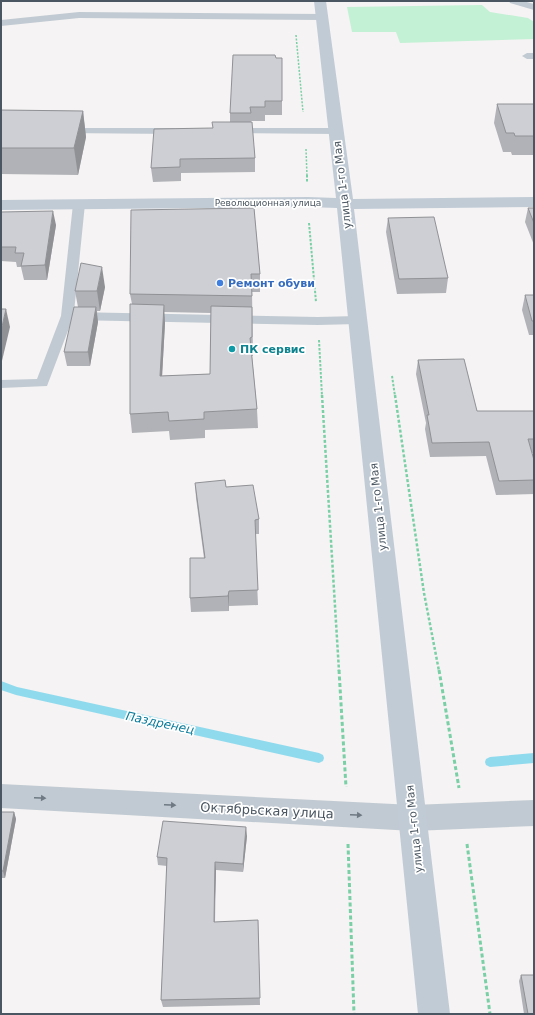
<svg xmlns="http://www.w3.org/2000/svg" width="535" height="1015" viewBox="0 0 535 1015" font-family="'DejaVu Sans',sans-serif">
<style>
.green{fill:#c3f1d5}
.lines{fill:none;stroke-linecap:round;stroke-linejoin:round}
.stream{fill:#90daee;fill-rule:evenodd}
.path-far3{stroke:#7ad0a6;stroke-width:1.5;stroke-dasharray:2 1.5;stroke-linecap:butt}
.path-far2{stroke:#7ad0a6;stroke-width:2;stroke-dasharray:2.5 1.5;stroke-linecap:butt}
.path-far1{stroke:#7ad0a6;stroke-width:2.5;stroke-dasharray:3 2;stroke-linecap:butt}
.path{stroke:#7ad0a6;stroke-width:3;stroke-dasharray:4 2.5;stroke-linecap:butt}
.lane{fill:#c1cad2;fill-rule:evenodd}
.street{fill:#c1cad2;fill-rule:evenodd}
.secondary{fill:#c1cbd6;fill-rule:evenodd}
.wall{fill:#b0b2b7;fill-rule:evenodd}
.shaded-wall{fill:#909195}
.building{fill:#cdcfd5;stroke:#909195}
.oneway{fill:#6e7983}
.shop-dot{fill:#3f7fe0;stroke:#fff;stroke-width:1.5}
.culture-dot{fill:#0f9aa8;stroke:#fff;stroke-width:1.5}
.labels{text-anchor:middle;stroke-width:3.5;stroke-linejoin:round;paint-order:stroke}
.far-street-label{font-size:9px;fill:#4a5661;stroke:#fff}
.street-label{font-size:11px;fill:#4a5661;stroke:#fff}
.shop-label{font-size:11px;font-weight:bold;fill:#366cbe;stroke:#fff;text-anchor:start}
.culture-label{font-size:11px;font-weight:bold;fill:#0d838f;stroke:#fff;text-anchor:start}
.water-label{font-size:12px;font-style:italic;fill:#0c7c9b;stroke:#fff}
.near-street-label{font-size:13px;fill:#4a5661;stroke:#fff}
</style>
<rect width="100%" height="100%" fill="#f5f3f3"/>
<polygon class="green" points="482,5 490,12 528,18 534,22 534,39 400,43 396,32 352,32 347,7"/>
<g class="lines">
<g class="stream">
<polygon points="1,681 17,687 319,753 323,755 324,758 323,761 319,763 16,695 1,690"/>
<polygon points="534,753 534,763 490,767 486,765 485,762 486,759 490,757"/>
</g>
<g class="path-far3">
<polyline points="296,35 303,112"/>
<polyline points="306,149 307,176"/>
</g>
<g class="path-far2">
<polyline points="307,175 307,182"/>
<polyline points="309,223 316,302"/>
<polyline points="319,340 322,396"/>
<polyline points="392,376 395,396"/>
</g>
<g class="path-far1">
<polyline points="322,395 339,671"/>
<polyline points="395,395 424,593 439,671"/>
</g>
<g class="path">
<polyline points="339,670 346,787"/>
<polyline points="439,670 459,788"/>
<polyline points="348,844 354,1014"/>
<polyline points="467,844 490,1014"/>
</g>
<g class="lane">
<polygon points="509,1 523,1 534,4 534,10 510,3"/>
<polygon points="79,12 322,14 326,17 322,20 79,18 1,26 1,20"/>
<polygon points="534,53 534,59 527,59 522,56 527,53"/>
<polygon points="66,128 174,128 179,131 174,134 62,133 61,131 62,129"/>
<polygon points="232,128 336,128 341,131 336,134 228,133 227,131"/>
<polygon points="79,201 85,204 74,312 318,317 357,316 361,317 363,320 361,323 357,324 318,325 72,320 47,386 1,388 1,380 37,379 61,316 73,204"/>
</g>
<polygon class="street" points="1,784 413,805 534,800 534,826 413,831 1,808"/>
<polygon class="secondary" points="314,1 326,1 353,199 534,197 534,207 354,209 450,1014 418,1014 337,208 308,207 1,210 1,200 308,197 336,198"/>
</g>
<g class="wall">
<polygon points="276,58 282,58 282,115 265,115 265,121 251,121 255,158 255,172 181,173 181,181 153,182 151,168 213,128 230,122 230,113"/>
<polygon points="497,104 534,104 534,155 512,155 511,152 503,152 494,123"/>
<polygon points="1,110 83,111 86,137 78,175 1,174"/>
<path d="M254,208L260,274V292H252L253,356H252L257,409L258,428L205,430V438L170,440L169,431L132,433L130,414L132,304L130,294ZM164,312L211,313L210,374L162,376L165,323Z"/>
<polygon points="528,208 534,208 534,245 525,222"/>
<polygon points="1,212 56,225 47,280 24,280 21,267 17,267 16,262 1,261"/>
<polygon points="388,218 448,278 446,293 397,294 386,232"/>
<polygon points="105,287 100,311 97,311 98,322 90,366 67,366 64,352 78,307 75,291"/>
<polygon points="525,295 534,295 534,335 529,335 522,310"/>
<polygon points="418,360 477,411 534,411 534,453 532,453 534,460 534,494 496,495 486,456 430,457 425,429 426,423 416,374"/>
<polygon points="195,483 226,487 259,519 259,534 255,534 258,605 229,606 229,611 191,612 190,598 204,558 196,498"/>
<polygon points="1,812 14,812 16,819 5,878 1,878"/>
<polygon points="247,836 243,872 216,870 215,922 258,920 260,1005 163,1007 161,1000 167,866 158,865 157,857"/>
<polygon points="521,975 534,1014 524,1014 519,981"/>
</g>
<g class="shaded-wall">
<polygon points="83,111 86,137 78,175 74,148"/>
<polygon points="53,211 56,225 47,280 45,265"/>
<polygon points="102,267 105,287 100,311 97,291"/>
<polygon points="164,305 165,323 161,395 160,376"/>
<polygon points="96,307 98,322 90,366 88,352"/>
<polygon points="6,309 10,327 1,365 1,331"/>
<polygon points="229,591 229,611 228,596"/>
<polygon points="14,812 16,819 5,878 3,871"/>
<polygon points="246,827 247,836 243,872 243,864"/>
<polygon points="215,862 216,870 214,929 214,922"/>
</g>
<g class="building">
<polygon points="233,55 275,55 276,58 282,58 282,101 265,101 265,107 250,107 251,113 230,113"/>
<polygon points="497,104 534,104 534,136 515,136 514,133 506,133"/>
<polygon points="1,110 83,111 74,148 1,148"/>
<polygon points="212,122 252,122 255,158 180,159 180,167 151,168 154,129 213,128"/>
<polygon points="254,208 260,274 251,274 252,296 130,294 131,210"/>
<polygon points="528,208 534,208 534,223"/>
<polygon points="53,211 45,265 21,266 24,253 15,253 16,247 1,247 1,212"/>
<polygon points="434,217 448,278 399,279 388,218"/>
<polygon points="81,263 102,267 97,291 75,291"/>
<polygon points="525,295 534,295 534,321 532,321"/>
<polygon points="130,304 164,305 160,376 210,374 211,306 252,307 252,337 250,338 257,409 204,412 204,419 169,421 168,412 130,414"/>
<polygon points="74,307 96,307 88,352 64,352"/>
<polygon points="1,309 6,309 1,331"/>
<polygon points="464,359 477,411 534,411 534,439 528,439 534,460 534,480 499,481 489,442 432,443 427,415 429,415 418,360"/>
<polygon points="225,480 226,487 253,485 259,519 255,520 258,590 229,591 228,596 190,598 190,558 205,558 195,483"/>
<polygon points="1,812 14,812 3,871 1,871"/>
<polygon points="163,821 246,827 243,864 215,862 214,922 258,920 260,998 161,1000 167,858 157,857"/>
<polygon points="521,975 534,975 534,1014 528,1014"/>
</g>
<defs><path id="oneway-solid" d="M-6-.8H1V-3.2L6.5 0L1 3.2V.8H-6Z"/></defs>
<g class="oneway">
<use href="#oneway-solid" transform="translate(40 798) rotate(3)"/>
<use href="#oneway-solid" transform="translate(170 805) rotate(3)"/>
<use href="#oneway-solid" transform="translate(356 815) rotate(3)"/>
</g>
<circle class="shop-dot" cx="220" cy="283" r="4"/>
<circle class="culture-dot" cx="232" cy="349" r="4"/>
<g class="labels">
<g class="far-street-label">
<text x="268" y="206">Революционная улица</text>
</g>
<g class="street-label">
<text transform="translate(342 185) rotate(-97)" y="4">улица 1-го Мая</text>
<text transform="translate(378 507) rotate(-96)" y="4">улица 1-го Мая</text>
<text transform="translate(414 829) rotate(-96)" y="4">улица 1-го Мая</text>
</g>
<g class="shop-label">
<text x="228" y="287">Ремонт обуви</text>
</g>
<g class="culture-label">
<text x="240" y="353">ПК сервис</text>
</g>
<g class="water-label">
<text transform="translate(160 723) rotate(12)" y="4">Паздренец</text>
</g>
<g class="near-street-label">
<text transform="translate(267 810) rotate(3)" y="5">Октябрьская улица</text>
</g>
</g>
<rect width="535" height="1015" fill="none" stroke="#4a5661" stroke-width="4"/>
</svg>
